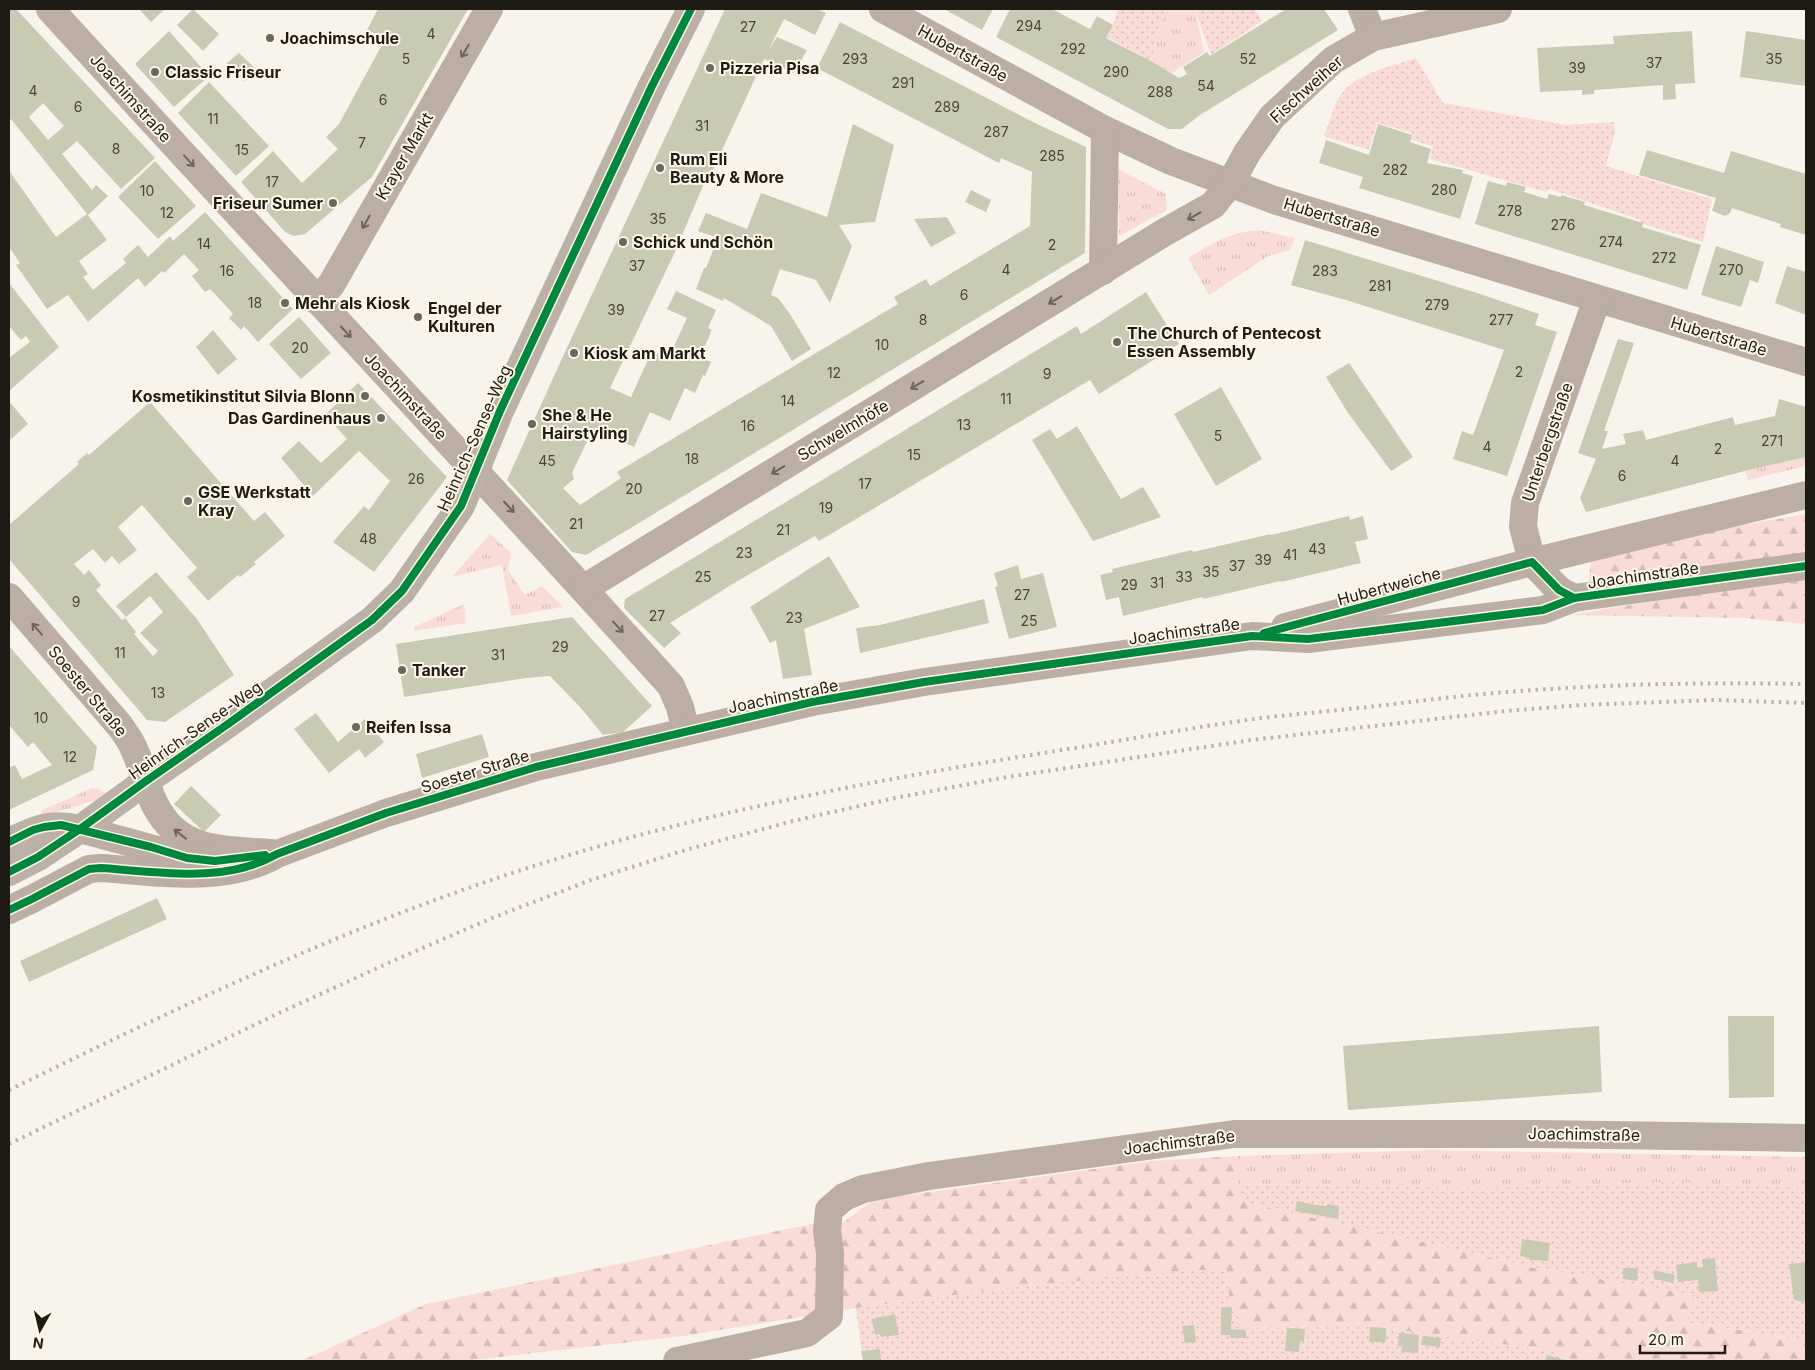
<svg xmlns="http://www.w3.org/2000/svg" width="1815" height="1370" viewBox="0 0 1815 1370" font-family="Inter,sans-serif">
<style>
.grass{fill:url(#grass-tufts)}
.forest{fill:url(#forest-firs)}
.garden{fill:url(#garden-dots)}
.building{fill:#c9cab3;fill-rule:evenodd}
.lines{fill:none;stroke-linecap:round;stroke-linejoin:round}
.minor{stroke:#bcaea3;stroke-width:28}
.major{stroke:#bcb1a6;stroke-width:28}
.rail{stroke:#bcb3ab;stroke-width:4;stroke-dasharray:2.5 5;stroke-linecap:butt}
.cycleway-casing{stroke:#fef6e6;stroke-width:11}
.cycleway{stroke:#00873e;stroke-width:8}
.oneway{stroke:#6d645c}
.poi-dot{fill:#6a6760;stroke:#fef6e6;stroke-width:2}
.labels{text-anchor:middle;stroke-width:4;stroke-linejoin:round;paint-order:stroke}
.number-label{font-size:14px;fill:#49473c}
.poi-label{font-size:16px;font-weight:bold;fill:#1e1b14;stroke:#fef6e6;text-anchor:start}
.street-label{font-size:16px;fill:#1e1b14;stroke:#fef6e6}
</style>
<defs>
<pattern id="grass-tufts" width="24" height="20" patternUnits="userSpaceOnUse" patternTransform="scale(1.25)"><rect width="24" height="20" fill="#fadcd7"/><path d="M3 7l-1-3M5 7V3M7 7l1-3M15 17l-1-3M17 17v-4M19 17l1-3" fill="none" stroke="#d6bcb8"/></pattern>
<pattern id="forest-firs" width="22" height="20" patternUnits="userSpaceOnUse" patternTransform="scale(1.25)"><rect width="22" height="20" fill="#fadcd7"/><path d="M5 1l3.5 6h-7zM16 11l3.5 6h-7z" fill="#d6bcb8"/></pattern>
<pattern id="garden-dots" width="8" height="8" patternUnits="userSpaceOnUse" patternTransform="scale(1.25)"><rect width="8" height="8" fill="#fadcd7"/><path d="M2 2h.1M6 6h.1" fill="none" stroke="#d6bcb8" stroke-width="1.8" stroke-linecap="round"/></pattern>
</defs>
<rect width="100%" height="100%" fill="#f8f4ec"/>
<g class="grass">
<polygon points="1164,9 1195,9 1204,52 1172,73 1151,61"/>
<polygon points="1118,169 1166,194 1167,210 1119,236"/>
<path d="M1259,230L1295,238L1290,250L1268,256L1209,295L1188,258C1213,243 1230,232 1259,230Z"/>
<polygon points="1806,457 1806,466 1748,480 1745,471"/>
<polygon points="490,534 511,553 508,570 525,595 542,586 563,607 511,616 502,565 452,577"/>
<polygon points="464,604 466,623 414,631 414,627"/>
<polygon points="92,788 99,789 109,796 44,816 41,811"/>
<polygon points="1431,1150 1806,1157 1806,1188 1673,1182 1477,1188 1238,1184 1238,1156"/>
</g>
<g class="forest">
<polygon points="1806,514 1806,556 1589,581 1591,557 1692,534"/>
<polygon points="1806,580 1806,624 1744,618 1570,615 1732,588"/>
<polygon points="1238,1156 1239,1201 1463,1251 1535,1268 1696,1295 1687,1322 1806,1340 1806,1361 1571,1361 1551,1351 1376,1327 1243,1328 1229,1299 1227,1271 1032,1285 856,1308 683,1336 464,1361 301,1361 426,1304 811,1224 844,1222 873,1200 1151,1161"/>
</g>
<g class="garden">
<polygon points="1118,9 1164,9 1151,61 1107,37 1113,25"/>
<polygon points="1195,9 1255,9 1262,21 1211,55"/>
<path d="M1416,58L1443,103L1566,125L1614,122L1615,132L1606,166L1712,199L1703,242L1640,223L1641,220L1550,189L1546,192L1430,159L1433,146L1411,140L1412,133L1377,123L1369,150L1324,136C1329,125 1332,110 1338,99C1353,73 1390,67 1416,58Z"/>
<polygon points="1673,1182 1806,1188 1806,1340 1687,1322 1695,1295 1535,1268 1463,1251 1239,1201 1238,1184 1477,1188"/>
<polygon points="1198,1270 1227,1270 1229,1299 1244,1328 1376,1327 1551,1351 1571,1361 863,1361 856,1308 1032,1285"/>
</g>
<g class="building">
<path d="M9,9H16L155,158L121,189L77,141L62,154L92,190L96,185L108,196L88,215L11,119L9,121ZM43,103L64,126L48,140L29,117Z"/>
<polygon points="139,9 165,9 151,22"/>
<polygon points="193,9 219,34 203,51 177,25"/>
<polygon points="378,9 468,9 372,177 305,234 294,236 285,232 241,182 273,151 302,183 338,149 326,137 339,124 384,41 382,36 380,36 367,30"/>
<polygon points="725,9 817,9 826,13 815,35 784,19 768,51 777,37 807,50 794,73 764,59 710,176 708,174 674,254 610,388 631,397 652,351 668,359 687,318 667,309 676,291 716,310 708,328 712,330 700,357 711,362 705,376 703,375 695,393 685,388 670,421 650,412 634,447 593,429 572,473 574,479 563,488 580,505 621,478 617,472 898,304 894,297 926,279 930,286 1030,226 1032,172 1001,158 999,163 817,68 840,22 1035,123 1086,147 1085,253 586,555 572,552 507,480 559,365"/>
<polygon points="944,9 993,9 982,30"/>
<polygon points="1010,9 1052,9 1090,29 1097,16 1113,25 1106,38 1151,61 1179,78 1187,74 1183,67 1207,52 1210,56 1286,9 1324,9 1338,30 1200,115 1182,129 1168,129 996,37"/>
<polygon points="169,31 209,76 174,107 135,64"/>
<polygon points="1692,31 1695,83 1675,84 1676,99 1663,100 1663,85 1594,90 1594,94 1582,95 1582,90 1540,92 1537,48 1614,44 1613,36"/>
<polygon points="1746,31 1806,40 1806,86 1740,77"/>
<polygon points="239,53 257,70 245,81 226,64"/>
<polygon points="209,82 269,146 236,176 178,113"/>
<polygon points="853,124 894,145 875,222 839,225 852,246 830,303 816,280 780,269 771,295 778,298 790,314 811,349 792,361 771,326 724,298 723,301 696,289 704,268 706,268 718,238 698,231 706,213 747,229 761,193 827,217"/>
<polygon points="1378,124 1412,135 1410,142 1431,149 1427,163 1463,170 1462,173 1473,176 1460,219 1359,188 1363,177 1319,163 1326,140 1369,155"/>
<polygon points="1647,150 1724,173 1731,151 1806,174 1806,235 1780,227 1781,224 1732,208 1730,213 1725,216 1712,211 1716,198 1639,175"/>
<polygon points="155,161 196,206 158,239 118,197"/>
<polygon points="10,172 56,237 87,214 107,240 79,261 88,274 83,277 93,290 126,263 123,259 138,245 148,257 170,236 173,241 205,212 293,309 258,342 244,326 241,330 229,318 233,314 217,296 210,289 205,292 192,276 199,270 184,254 164,273 162,271 145,287 138,278 88,322 68,295 47,309 16,265 20,263 9,247"/>
<polygon points="1488,181 1506,186 1507,182 1526,187 1524,192 1547,199 1549,194 1561,197 1561,195 1585,202 1584,205 1643,223 1642,227 1701,245 1687,290 1475,224"/>
<polygon points="971,190 991,200 986,212 965,202"/>
<polygon points="947,217 956,233 931,247 914,219"/>
<polygon points="1305,240 1474,292 1539,314 1535,325 1557,332 1507,476 1453,459 1462,431 1473,435 1504,350 1346,300 1291,285"/>
<polygon points="1716,246 1764,262 1758,283 1750,280 1741,307 1701,295"/>
<polygon points="1787,266 1806,272 1806,315 1775,303"/>
<polygon points="9,283 59,347 9,391 9,358 30,342 26,336 21,340 9,326"/>
<polygon points="1146,292 1179,344 1099,394 1090,380 819,541 815,536 736,582 670,623 681,633 664,648 624,608 625,599 713,546 1077,326 1081,334"/>
<polygon points="299,317 331,353 301,379 269,344"/>
<polygon points="213,330 237,359 218,375 196,347"/>
<polygon points="1618,339 1634,343 1604,431 1608,431 1602,449 1626,444 1623,434 1643,430 1646,440 1733,417 1735,425 1775,416 1779,399 1806,407 1806,457 1745,471 1586,512 1580,498 1596,459 1578,453"/>
<polygon points="1349,363 1413,457 1391,471 1348,413 1326,377"/>
<polygon points="358,383 447,477 374,572 333,542 364,506 369,510 390,481 359,451 313,496 281,458 299,441 321,463 347,439 325,415"/>
<polygon points="1221,387 1262,459 1216,486 1174,414"/>
<polygon points="9,401 28,424 10,440 9,438"/>
<polygon points="150,402 254,521 265,512 285,536 254,562 256,564 240,577 238,575 208,601 187,577 197,568 142,505 118,527 137,550 119,564 112,556 105,563 93,549 74,564 84,575 89,570 101,585 96,590 122,620 125,618 136,632 134,634 153,656 158,651 140,633 163,612 150,596 126,617 116,606 156,572 197,619 234,675 165,722 147,720 9,559 9,525 79,464 77,462 87,453 89,455"/>
<polygon points="1077,426 1121,499 1143,487 1161,517 1093,541 1032,440 1050,429 1057,439"/>
<polygon points="1349,516 1350,520 1363,516 1368,539 1355,542 1361,563 1281,582 1281,581 1203,599 1203,597 1123,616 1119,597 1106,600 1100,575 1113,572 1112,569 1192,550 1193,552 1271,534 1271,535"/>
<polygon points="829,556 860,607 804,629 812,675 783,679 776,640 770,643 750,607"/>
<polygon points="1018,565 1021,579 1043,573 1057,627 1009,639 995,587 998,586 994,573"/>
<polygon points="984,599 989,623 860,653 856,628 880,625"/>
<polygon points="572,617 652,706 623,732 603,735 580,707 550,676 526,678 404,697 396,644"/>
<polygon points="9,646 97,747 93,770 9,810 9,768 15,765 22,779 52,765 33,742 28,747 9,725"/>
<polygon points="316,713 338,742 365,719 384,742 365,758 359,749 329,773 294,729"/>
<polygon points="482,734 489,757 422,778 416,754"/>
<polygon points="191,786 221,815 204,832 174,804"/>
<polygon points="157,898 167,919 29,982 20,961"/>
<polygon points="1728,1016 1774,1016 1774,1097 1729,1098"/>
<polygon points="1599,1026 1602,1092 1348,1110 1343,1046"/>
<polygon points="1297,1201 1315,1205 1327,1206 1327,1204 1339,1206 1338,1219 1295,1211"/>
<polygon points="1522,1239 1550,1243 1548,1261 1529,1260 1530,1258 1520,1256"/>
<polygon points="1715,1258 1718,1291 1699,1292 1698,1280 1678,1282 1676,1265 1697,1262 1697,1268 1703,1267 1702,1259"/>
<polygon points="1806,1262 1806,1302 1794,1300 1789,1264"/>
<polygon points="1623,1268 1638,1268 1637,1281 1623,1279"/>
<polygon points="1654,1270 1675,1275 1673,1283 1654,1279"/>
<polygon points="1221,1307 1232,1307 1231,1329 1246,1330 1246,1338 1230,1338 1230,1335 1221,1335"/>
<polygon points="895,1314 899,1335 881,1337 880,1334 875,1335 872,1319"/>
<polygon points="1194,1325 1196,1342 1185,1343 1182,1326"/>
<polygon points="1370,1327 1386,1328 1386,1342 1369,1342"/>
<polygon points="1287,1328 1305,1329 1304,1341 1300,1341 1299,1352 1285,1351"/>
<polygon points="1399,1333 1419,1335 1418,1353 1401,1352 1402,1346 1398,1346"/>
<polygon points="1423,1336 1441,1338 1440,1347 1421,1345"/>
<polygon points="880,1349 881,1361 863,1361 861,1351"/>
<polygon points="1547,1355 1568,1361 1545,1361"/>
</g>
<g class="lines">
<g class="minor">
<path d="M50,9C256,235 466,458 671,686L680,707L686,731"/>
<polyline points="883,9 1105,130 1171,161 1274,200 1806,362"/>
<polyline points="1362,9 1373,37"/>
<polyline points="1103,271 1105,130"/>
<polyline points="316,300 331,285 489,9"/>
<polyline points="583,589 1165,232 1213,205 1230,184 1247,153 1272,117 1333,60 1373,37 1498,9"/>
<path d="M9,597L120,726C125,733 131,741 134,749C141,764 145,780 151,796C174,853 219,849 271,853"/>
<polyline points="1574,598 1559,590 1532,562 1523,526 1525,503 1597,299"/>
<polyline points="1285,627 1532,562 1806,495"/>
<polyline points="80,829 187,858 206,860"/>
<path d="M9,910L32,899L89,869L101,868C159,872 225,884 277,854L386,813L536,767L812,702L924,682L1252,636L1308,639L1543,610L1574,598L1806,566"/>
<polyline points="677,1361 807,1333 829,1316 830,1253 827,1231 829,1210 844,1197 863,1189 929,1176 1234,1134 1537,1134 1806,1138"/>
</g>
<g class="major">
<path d="M9,842C36,829 50,822 80,829"/>
<polyline points="9,872 38,857 80,829 146,781 228,724 372,620 402,591 461,506 500,411 652,86 691,9"/>
</g>
<g class="rail">
<path d="M9,1090C163,1015 317,940 480,884C674,816 878,779 1081,747C1136,738 1191,728 1247,720C1290,714 1334,711 1377,706C1420,701 1464,695 1507,692C1607,684 1706,682 1806,684"/>
<polyline points="9,1144 279,1013 395,960 492,918 591,880 689,849 793,821 895,798 1001,778 1251,740 1506,711 1581,705 1716,700 1806,703"/>
</g>
<g class="cycleway-casing">
<g id="cycleway">
<polyline points="1264,633 1532,562 1559,590 1574,598"/>
<polyline points="9,842 33,830 44,827 61,825 151,847 187,858 215,861 265,855"/>
<polyline points="9,872 38,857 80,829 146,781 228,724 372,620 402,591 461,506 500,411 652,86 691,9"/>
<path d="M9,910L32,899L89,869L101,868C159,872 225,884 277,854L386,813L536,767L812,702L924,682L1252,636L1308,639L1543,610L1574,598L1806,566"/>
</g>
</g>
<use href="#cycleway" class="cycleway"/>
</g>
<defs><path id="oneway-shaft" d="M-6 0H5M1.5-3L5.5 0L1.5 3" fill="none" stroke-width="1.6" stroke-linecap="round" stroke-linejoin="round" transform="scale(1.25)"/></defs>
<g class="oneway">
<use href="#oneway-shaft" transform="translate(465 51) rotate(120)"/>
<use href="#oneway-shaft" transform="translate(189 161) rotate(48)"/>
<use href="#oneway-shaft" transform="translate(1194 216) rotate(151)"/>
<use href="#oneway-shaft" transform="translate(366 222) rotate(120)"/>
<use href="#oneway-shaft" transform="translate(1055 300) rotate(149)"/>
<use href="#oneway-shaft" transform="translate(346 332) rotate(47)"/>
<use href="#oneway-shaft" transform="translate(917 385) rotate(149)"/>
<use href="#oneway-shaft" transform="translate(778 470) rotate(149)"/>
<use href="#oneway-shaft" transform="translate(509 507) rotate(47)"/>
<use href="#oneway-shaft" transform="translate(618 627) rotate(48)"/>
<use href="#oneway-shaft" transform="translate(37 629) rotate(-131)"/>
<use href="#oneway-shaft" transform="translate(180 834) rotate(-142)"/>
</g>
<g class="poi-dot">
<circle cx="270" cy="38" r="5"/>
<circle cx="710" cy="68" r="5"/>
<circle cx="155" cy="72" r="5"/>
<circle cx="660" cy="168" r="5"/>
<circle cx="333" cy="203" r="5"/>
<circle cx="623" cy="242" r="5"/>
<circle cx="285" cy="303" r="5"/>
<circle cx="418" cy="317" r="5"/>
<circle cx="1117" cy="342" r="5"/>
<circle cx="574" cy="353" r="5"/>
<circle cx="365" cy="396" r="5"/>
<circle cx="381" cy="418" r="5"/>
<circle cx="532" cy="424" r="5"/>
<circle cx="188" cy="501" r="5"/>
<circle cx="402" cy="670" r="5"/>
<circle cx="356" cy="727" r="5"/>
</g>
<g class="labels">
<g class="number-label">
<text x="1029" y="31">294</text>
<text x="748" y="32">27</text>
<text x="431" y="39">4</text>
<text x="1073" y="54">292</text>
<text x="406" y="64">5</text>
<text x="855" y="64">293</text>
<text x="1248" y="64">52</text>
<text x="1774" y="64">35</text>
<text x="1654" y="68">37</text>
<text x="1577" y="73">39</text>
<text x="1116" y="77">290</text>
<text x="903" y="88">291</text>
<text x="1206" y="91">54</text>
<text x="33" y="96">4</text>
<text x="1160" y="97">288</text>
<text x="383" y="105">6</text>
<text x="78" y="112">6</text>
<text x="947" y="112">289</text>
<text x="213" y="124">11</text>
<text x="702" y="131">31</text>
<text x="996" y="137">287</text>
<text x="362" y="148">7</text>
<text x="116" y="154">8</text>
<text x="242" y="155">15</text>
<text x="1052" y="161">285</text>
<text x="1395" y="175">282</text>
<text x="272" y="187">17</text>
<text x="1444" y="195">280</text>
<text x="147" y="196">10</text>
<text x="1510" y="216">278</text>
<text x="167" y="218">12</text>
<text x="658" y="224">35</text>
<text x="1563" y="230">276</text>
<text x="1611" y="247">274</text>
<text x="204" y="249">14</text>
<text x="1052" y="250">2</text>
<text x="1664" y="263">272</text>
<text x="637" y="271">37</text>
<text x="1006" y="275">4</text>
<text x="1731" y="275">270</text>
<text x="227" y="276">16</text>
<text x="1325" y="276">283</text>
<text x="1380" y="291">281</text>
<text x="964" y="300">6</text>
<text x="255" y="308">18</text>
<text x="1437" y="310">279</text>
<text x="616" y="315">39</text>
<text x="923" y="325">8</text>
<text x="1501" y="325">277</text>
<text x="882" y="350">10</text>
<text x="300" y="353">20</text>
<text x="1519" y="377">2</text>
<text x="834" y="378">12</text>
<text x="1047" y="379">9</text>
<text x="1006" y="404">11</text>
<text x="788" y="406">14</text>
<text x="964" y="430">13</text>
<text x="748" y="431">16</text>
<text x="1218" y="441">5</text>
<text x="1772" y="446">271</text>
<text x="1487" y="452">4</text>
<text x="1718" y="454">2</text>
<text x="914" y="460">15</text>
<text x="692" y="464">18</text>
<text x="547" y="466">45</text>
<text x="1675" y="466">4</text>
<text x="1622" y="481">6</text>
<text x="416" y="484">26</text>
<text x="865" y="489">17</text>
<text x="634" y="494">20</text>
<text x="826" y="513">19</text>
<text x="576" y="529">21</text>
<text x="783" y="535">21</text>
<text x="368" y="544">48</text>
<text x="1317" y="554">43</text>
<text x="744" y="558">23</text>
<text x="1290" y="560">41</text>
<text x="1263" y="565">39</text>
<text x="1237" y="571">37</text>
<text x="1211" y="577">35</text>
<text x="703" y="582">25</text>
<text x="1184" y="582">33</text>
<text x="1157" y="588">31</text>
<text x="1129" y="590">29</text>
<text x="1022" y="600">27</text>
<text x="76" y="607">9</text>
<text x="657" y="621">27</text>
<text x="794" y="623">23</text>
<text x="1029" y="626">25</text>
<text x="560" y="652">29</text>
<text x="120" y="658">11</text>
<text x="498" y="660">31</text>
<text x="158" y="698">13</text>
<text x="41" y="723">10</text>
<text x="70" y="762">12</text>
</g>
<g class="poi-label">
<text x="280" y="44">Joachimschule</text>
<text x="720" y="74">Pizzeria Pisa</text>
<text x="165" y="78">Classic Friseur</text>
<text x="670" y="165">Rum Eli<tspan x="670" dy="18">Beauty &amp; More</tspan></text>
<text x="323" y="209" text-anchor="end">Friseur Sumer</text>
<text x="633" y="248">Schick und Schön</text>
<text x="295" y="309">Mehr als Kiosk</text>
<text x="428" y="314">Engel der<tspan x="428" dy="18">Kulturen</tspan></text>
<text x="1127" y="339">The Church of Pentecost<tspan x="1127" dy="18">Essen Assembly</tspan></text>
<text x="584" y="359">Kiosk am Markt</text>
<text x="355" y="402" text-anchor="end">Kosmetikinstitut Silvia Blonn</text>
<text x="542" y="421">She &amp; He<tspan x="542" dy="18">Hairstyling</tspan></text>
<text x="371" y="424" text-anchor="end">Das Gardinenhaus</text>
<text x="198" y="498">GSE Werkstatt<tspan x="198" dy="18">Kray</tspan></text>
<text x="412" y="676">Tanker</text>
<text x="366" y="733">Reifen Issa</text>
</g>
<g class="street-label">
<text transform="translate(963 53) rotate(29)" y="6">Hubertstraße</text>
<text transform="translate(1306 89) rotate(-42)" y="6">Fischweiher</text>
<text transform="translate(131 98) rotate(48)" y="6">Joachimstraße</text>
<text transform="translate(404 156) rotate(-60)" y="6">Krayer Markt</text>
<text transform="translate(1332 217) rotate(17)" y="6">Hubertstraße</text>
<text transform="translate(1719 336) rotate(17)" y="6">Hubertstraße</text>
<text transform="translate(406 396) rotate(47)" y="6">Joachimstraße</text>
<text transform="translate(843 430) rotate(-31)" y="6">Schwelmhöfe</text>
<text transform="translate(474 438) rotate(-66)" y="6">Heinrich-Sense-Weg</text>
<text transform="translate(1547 442) rotate(-71)" y="6">Unterbergstraße</text>
<text transform="translate(1643 575) rotate(-8)" y="6">Joachimstraße</text>
<text transform="translate(1389 586) rotate(-15)" y="6">Hubertweiche</text>
<text transform="translate(1184 631) rotate(-8)" y="6">Joachimstraße</text>
<text transform="translate(88 691) rotate(50)" y="6">Soester Straße</text>
<text transform="translate(783 696) rotate(-12)" y="6">Joachimstraße</text>
<text transform="translate(195 730) rotate(-35)" y="6">Heinrich-Sense-Weg</text>
<text transform="translate(475 771) rotate(-17)" y="6">Soester Straße</text>
<text transform="translate(1584 1134) rotate(1)" y="6">Joachimstraße</text>
<text transform="translate(1179 1142) rotate(-7)" y="6">Joachimstraße</text>
</g>
</g>
<rect width="1815" height="1370" fill="none" stroke="#1e1b14" stroke-width="20"/>
<g transform="translate(40 1330) rotate(188)" stroke="#fef6e6" stroke-width="4" paint-order="stroke">
<path d="M0-4L9 19L0 12L-9 19Z" fill="#1e1b14"/>
<text y="-8" font-size="14" font-weight="bold" text-anchor="middle" fill="#1e1b14">N</text>
</g>
<path d="M1640 1345v8h85v-8" fill="none" stroke="#1e1b14" stroke-width="2.5"/>
<text x="1648" y="1345" font-size="15" fill="#1e1b14" stroke="#fef6e6" stroke-width="4" paint-order="stroke">20 m</text>
</svg>
